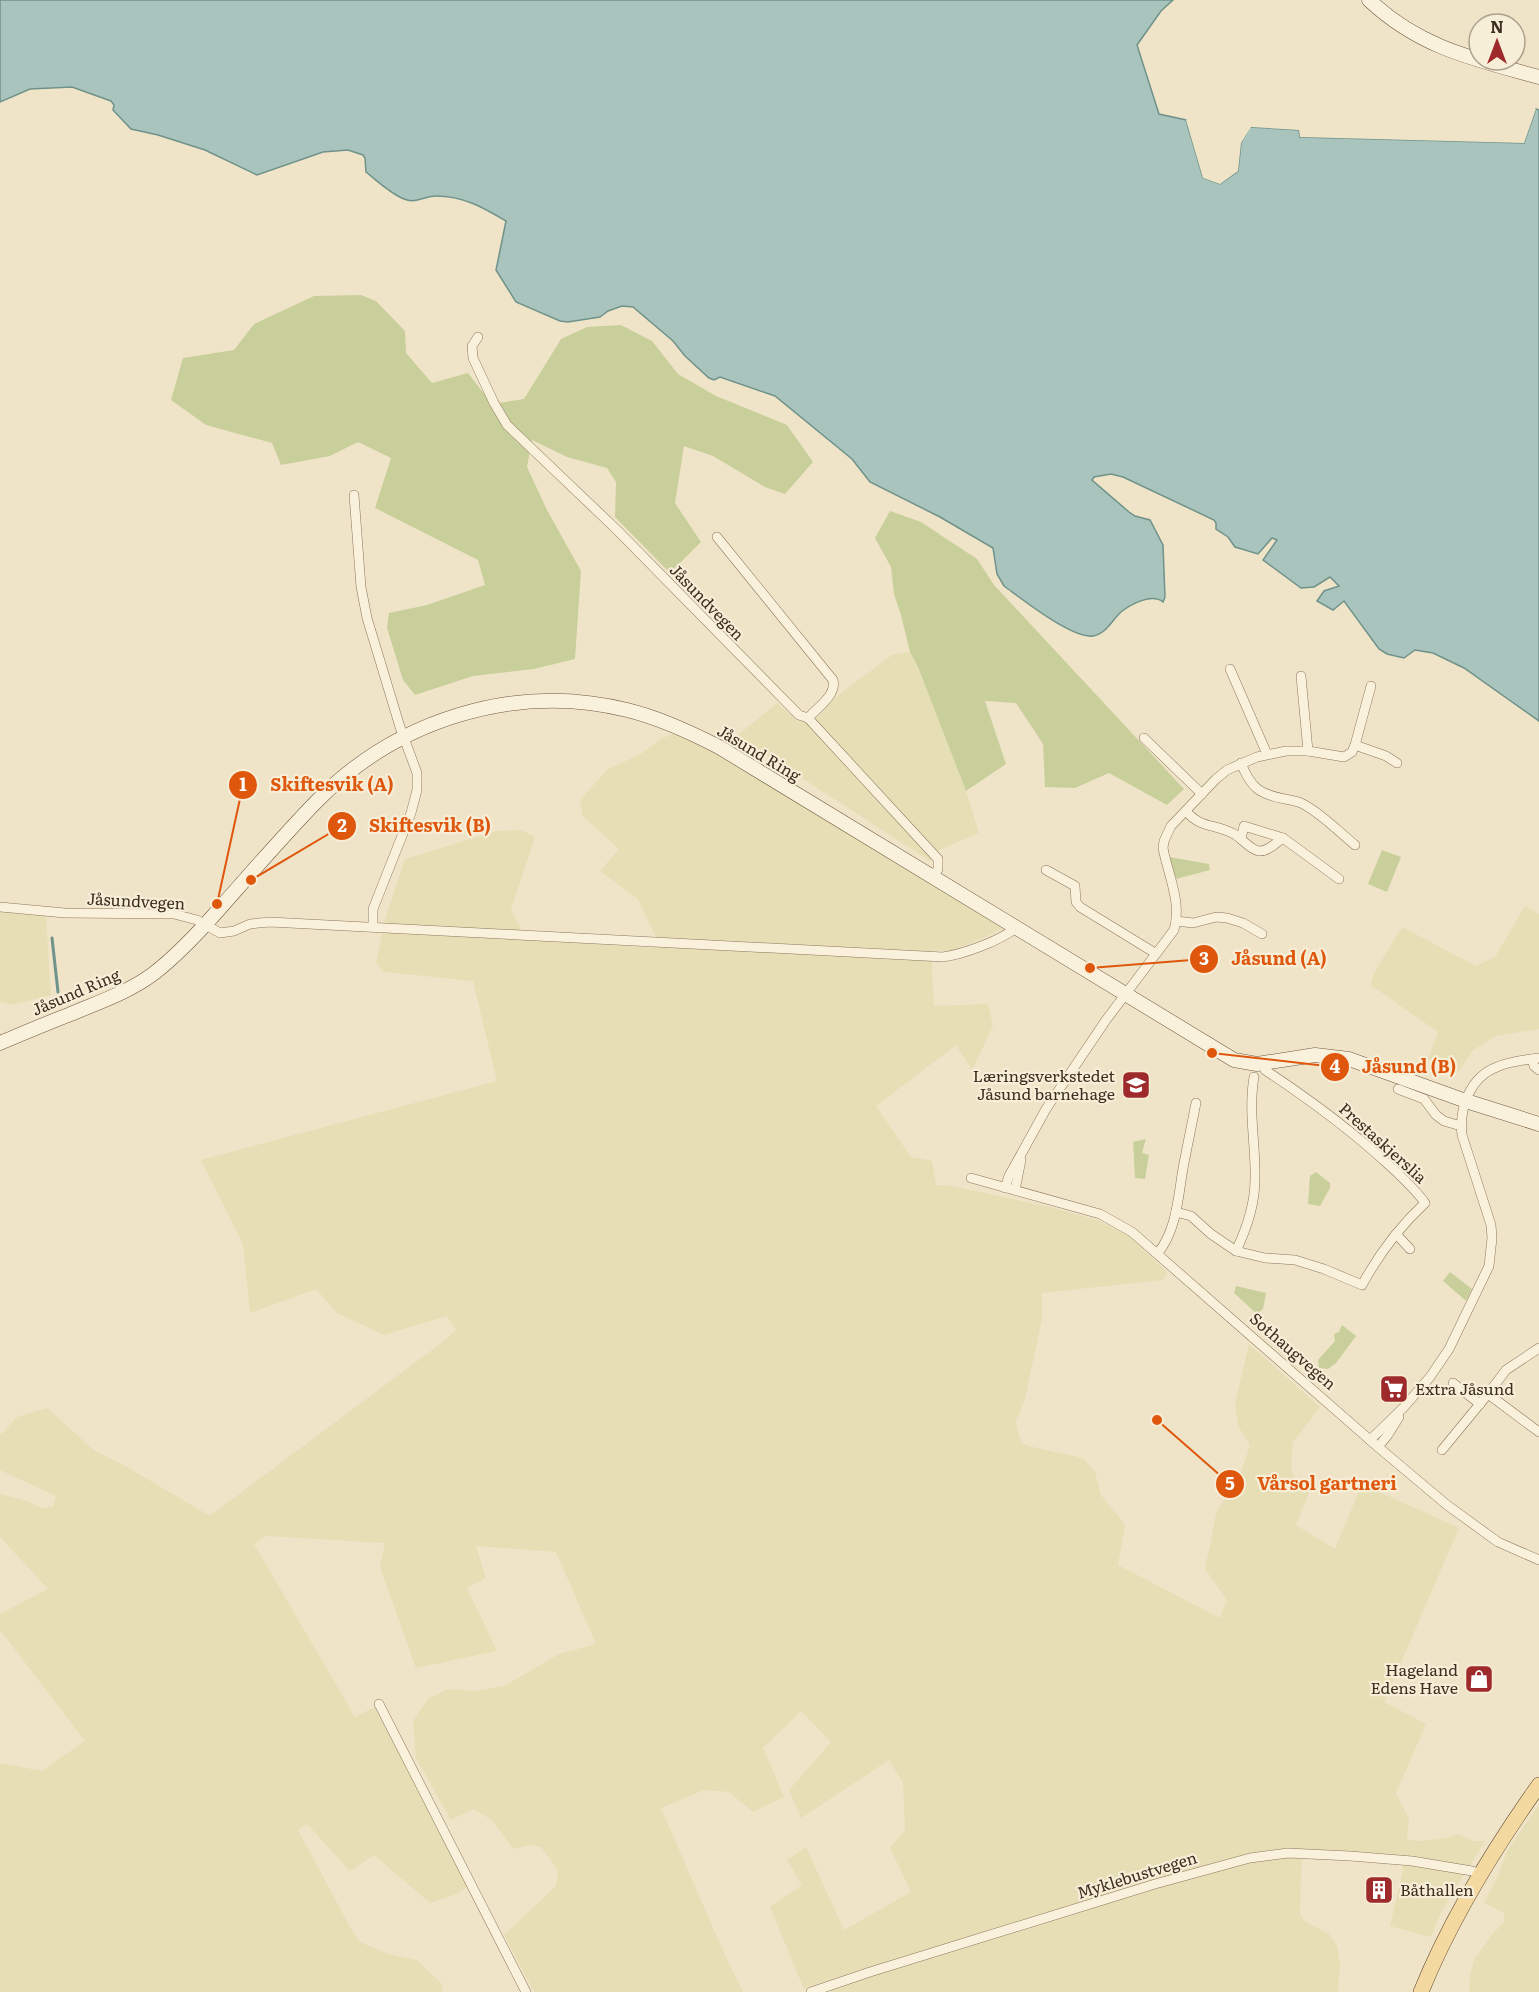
<svg xmlns="http://www.w3.org/2000/svg" width="1539" height="1992" viewBox="0 0 1539 1992" font-family="Literata,serif">
<style>
.farmland{fill:#e6deb5}
.green{fill:#c9cf9b}
.water{fill:#a9c4bc;stroke:#6f938a;stroke-width:1.5}
.pier{fill:#f0e4c8}
.lines{fill:none;stroke-linecap:round;stroke-linejoin:round}
.stream{stroke:#6f938a;stroke-width:3}
.street-casing{stroke:#8d765c;stroke-width:10}
.secondary-casing{stroke:#6f573f;stroke-width:15}
.primary-casing{stroke:#5b4430;stroke-width:16}
.street{stroke:#faf1dc;stroke-width:9}
.secondary{stroke:#faf1dc;stroke-width:14}
.primary{stroke:#f3d9a0;stroke-width:15}
.labels{text-anchor:middle;stroke-width:4.5;stroke-linejoin:round;paint-order:stroke}
.street-label{font-size:16px;fill:#3d2e20;stroke:#f7eed8}
.poi-label{font-size:16px;fill:#3d2e20;stroke:#f7eed8;text-anchor:end}
.leader{fill:none;stroke:#df570d;stroke-width:2}
.callout-dot{fill:#df570d;stroke:#f7eed8;stroke-width:2}
.mark-label{font-size:18px;text-anchor:middle;font-weight:bold;fill:#fff}
.callout-label{font-size:18px;text-anchor:middle;font-weight:bold;fill:#df570d;stroke:#f7eed8;stroke-width:4.5;stroke-linejoin:round;paint-order:stroke}
</style>
<rect width="100%" height="100%" fill="#f0e4c8"/>
<g class="farmland">
<polygon points="910,652 918,667 966,791 979,833 939,850 930,861 737,736 777,703 799,722 819,716 837,696 892,655"/>
<polygon points="675,734 721,755 1006,928 954,950 931,951 934,1006 988,1004 993,1026 972,1070 956,1045 876,1106 911,1157 932,1161 936,1185 952,1186 1054,1208 1097,1220 1129,1236 1167,1272 1163,1280 1042,1293 1042,1319 1025,1399 1016,1421 1017,1429 1021,1442 1028,1446 1083,1458 1095,1472 1101,1495 1125,1525 1118,1565 1220,1618 1227,1600 1205,1569 1217,1510 1239,1479 1250,1445 1238,1426 1235,1404 1249,1344 1320,1407 1293,1442 1291,1468 1295,1480 1309,1492 1296,1525 1335,1549 1362,1484 1459,1528 1384,1702 1426,1724 1396,1793 1409,1819 1407,1840 1421,1841 1447,1838 1457,1834 1474,1841 1485,1841 1441,1912 1431,1937 1390,1926 1403,1870 1401,1856 1359,1852 1302,1849 1300,1916 1306,1922 1329,1934 1337,1946 1340,1963 1338,1992 831,1992 828,1981 804,1989 770,1907 802,1885 787,1860 806,1847 844,1930 911,1892 890,1848 905,1830 903,1783 889,1760 801,1818 789,1790 831,1742 801,1711 763,1748 784,1797 753,1812 729,1792 704,1790 661,1808 724,1953 743,1992 534,1992 504,1935 556,1886 558,1870 541,1847 528,1845 513,1849 492,1820 473,1809 451,1820 416,1758 413,1721 428,1699 448,1689 474,1691 504,1686 559,1654 596,1644 556,1552 476,1546 486,1578 467,1588 497,1651 416,1668 380,1567 385,1543 265,1536 254,1544 355,1717 375,1707 467,1887 454,1895 430,1903 374,1855 350,1871 307,1824 298,1830 350,1927 360,1942 388,1954 417,1960 443,1985 442,1992 0,1992 0,1763 42,1771 85,1741 0,1630 0,1614 48,1589 0,1537 0,1494 27,1501 42,1508 53,1507 56,1496 0,1470 0,1433 3,1433 17,1417 47,1408 95,1451 122,1464 210,1516 444,1341 456,1330 447,1316 384,1335 337,1313 316,1289 250,1313 243,1244 201,1160 497,1081 473,981 384,972 376,963 385,920 405,859 497,831 521,830 535,837 511,910 526,939 652,948 655,935 638,899 600,871 619,849 583,816 580,800 608,769 641,754 662,738"/>
<polygon points="1525,906 1539,914 1539,1029 1496,1036 1473,1050 1458,1073 1428,1059 1438,1032 1371,985 1374,973 1402,927 1476,966 1495,957"/>
<polygon points="0,912 46,916 51,995 12,1005 0,1002"/>
<polygon points="1539,1805 1539,1992 1469,1992 1470,1975 1474,1960 1490,1937 1504,1922 1504,1913 1484,1903 1498,1876 1508,1849"/>
</g>
<g class="green">
<polygon points="361,295 376,301 405,331 406,353 432,383 468,373 492,404 524,399 561,339 587,327 621,325 652,341 678,374 716,396 787,425 813,462 785,494 765,487 713,456 684,446 675,503 701,542 670,573 615,517 616,482 607,468 567,457 532,440 527,467 547,510 581,571 575,659 534,669 473,676 415,695 403,680 387,628 389,613 427,605 485,585 478,560 375,508 391,458 358,442 330,456 281,465 272,443 206,425 171,400 183,358 234,350 254,324 314,296"/>
<polygon points="890,511 921,522 977,559 994,585 1184,789 1167,805 1109,773 1075,788 1045,787 1043,744 1016,703 985,701 1006,764 966,791 918,667 910,652 901,615 894,594 891,567 875,538"/>
<polygon points="1382,850 1401,857 1387,892 1368,884"/>
<polygon points="1169,857 1209,864 1210,870 1176,879"/>
<polygon points="1146,1139 1142,1153 1149,1155 1145,1179 1135,1178 1133,1142"/>
<polygon points="1316,1172 1330,1183 1330,1188 1320,1206 1308,1204 1310,1176"/>
<polygon points="1450,1272 1472,1289 1466,1301 1443,1281"/>
<polygon points="1236,1286 1266,1293 1263,1309 1257,1314 1234,1293"/>
<polygon points="1342,1325 1356,1336 1336,1363 1328,1369 1319,1368 1318,1360 1335,1341 1334,1334 1339,1332"/>
</g>
<path class="water" d="M0,0H1173L1161,11L1137,45L1159,114L1186,120L1203,178L1220,184L1238,171L1241,143L1250,127L1299,130L1300,137L1524,143L1536,109L1539,110V721L1464,668L1433,653L1415,650L1404,658L1387,654L1379,649L1344,601L1333,610L1317,601L1324,591L1339,586L1330,577L1314,587L1301,588L1263,560L1277,540L1272,538L1258,554L1235,547L1228,537L1216,529V523L1214,520L1123,477L1111,474L1094,477L1092,480L1129,512L1135,516L1150,520L1163,545L1165,597L1163,602C1152,593 1131,604 1121,612C1112,620 1106,634 1093,636C1072,639 1022,599 1004,586L997,574L993,548L940,517L870,482L852,459L775,396L720,377L714,380L709,378L685,356L673,341L633,307L622,306L608,311L600,317L568,322L560,321L516,302L496,270L506,221C484,208 464,196 436,196C425,196 416,204 404,199C391,194 377,181 366,172L365,158L363,155L348,150L323,152L257,175L205,150L158,135L131,129L113,110L114,105L111,101L72,87L30,89L0,102Z"/>
<polygon class="pier" points="1533,109 1536,109 1524,143 1300,137 1299,130 1251,127 1241,143 1238,171 1220,184 1203,178 1186,120 1189,119 1205,176 1220,181 1235,169 1238,142 1250,124 1299,128 1303,134 1522,140"/>
<g class="lines">
<polyline class="stream" points="52,938 58,992"/>
<g class="street-casing">
<g id="street">
<polyline points="478,337 472,346 473,358 494,403 507,425 616,529 799,715 808,718 938,859 938,869 933,877"/>
<polyline points="354,495 361,587 367,618 400,727 417,773 417,790 411,813 373,909 373,927"/>
<path d="M717,537L833,680C837,695 817,708 808,718"/>
<polyline points="1230,669 1267,754"/>
<polyline points="1301,676 1308,751"/>
<polyline points="1144,738 1202,794"/>
<polyline points="1355,745 1386,756 1397,763"/>
<path d="M1241,763C1251,788 1259,794 1285,799C1291,800 1298,801 1303,804C1322,814 1339,832 1355,845"/>
<path d="M1186,811C1200,828 1214,824 1232,833C1242,837 1248,849 1259,851C1267,852 1276,843 1283,838"/>
<polyline points="1241,839 1244,826 1283,838 1339,879"/>
<polyline points="1046,870 1075,886 1076,902 1080,907 1155,953"/>
<path d="M0,907L65,913L174,914L197,920L220,933L234,931L250,924L270,922L943,957C964,954 999,941 1016,928"/>
<polyline points="1176,921 1193,923 1216,917 1227,918 1243,923 1262,934"/>
<polyline points="1532,1059 1534,1066 1539,1070"/>
<polyline points="1398,1089 1424,1099 1436,1115 1444,1121 1461,1126"/>
<polyline points="971,1178 1100,1214 1132,1232 1378,1447 1447,1505 1498,1542 1539,1560"/>
<path d="M1005,1188L1009,1176L1046,1109L1106,1020L1174,930C1182,902 1168,875 1163,848L1164,841L1171,826L1216,779L1227,770L1257,757L1286,751H1308L1344,757L1352,752L1355,745L1371,686"/>
<polyline points="1015,1190 1021,1160"/>
<path d="M1176,1212L1191,1216L1211,1234L1236,1251L1265,1258L1295,1260L1324,1269L1362,1285C1379,1254 1399,1227 1425,1203C1415,1189 1403,1178 1390,1166C1351,1130 1309,1099 1265,1070L1264,1063"/>
<polyline points="1396,1234 1410,1249"/>
<path d="M1236,1251C1247,1228 1255,1204 1255,1179C1256,1145 1248,1112 1254,1077"/>
<path d="M1158,1253C1178,1228 1178,1194 1184,1163C1188,1143 1192,1123 1196,1103"/>
<polyline points="1453,1383 1480,1404"/>
<polyline points="1488,1394 1539,1432"/>
<path d="M1370,1440L1404,1407L1430,1377L1449,1349L1489,1266L1492,1238L1491,1225L1462,1135C1459,1108 1470,1077 1497,1067C1510,1061 1525,1060 1539,1058"/>
<polyline points="1378,1447 1387,1436 1399,1417"/>
<polyline points="1442,1450 1488,1394 1506,1370 1539,1348"/>
<polyline points="379,1704 526,1992"/>
<polyline points="811,1992 870,1972 1155,1884 1250,1858 1288,1853 1350,1856 1412,1861 1472,1871 1482,1874"/>
</g>
</g>
<g class="secondary-casing">
<g id="secondary">
<path d="M1369,0C1420,48 1474,59 1539,77"/>
<path d="M0,1043C24,1033 47,1023 71,1014C99,1002 129,992 153,974C178,955 200,931 221,907C252,872 283,836 315,803C395,720 515,682 627,710C660,718 690,732 719,747L1234,1060L1257,1064L1315,1055L1349,1059L1466,1101L1539,1124"/>
</g>
</g>
<g class="primary-casing">
<path id="primary" d="M1421,1992C1451,1918 1493,1850 1539,1785"/>
</g>
<use href="#street" class="street"/>
<use href="#secondary" class="secondary"/>
<use href="#primary" class="primary"/>
</g>
<defs>
<g id="school-square" transform="scale(1.5)"><rect x="-9" y="-9" width="18" height="18" rx="4" fill="#9e2a2b" stroke="#f7eed8"/><path d="M0-5L7-2L0 1L-7-2ZM-4 1L0 2.5L4 1V4Q0 6-4 4Z" fill="#fff"/></g>
<g id="supermarket-square" transform="scale(1.5)"><rect x="-9" y="-9" width="18" height="18" rx="4" fill="#9e2a2b" stroke="#f7eed8"/><path d="M-6-5.5h2.5l.6 2H6L4.5 2H-2.5L-4.4-4H-6ZM-1.5 3.2a1.3 1.3 0 1 0 .1 0ZM3 3.2a1.3 1.3 0 1 0 .1 0Z" fill="#fff"/></g>
<g id="shop-square" transform="scale(1.5)"><rect x="-9" y="-9" width="18" height="18" rx="4" fill="#9e2a2b" stroke="#f7eed8"/><path d="M-5-2.5h2.3a2.7 3.5 0 0 1 5.4 0H5L5.5 6h-11ZM-1.5-2.5h3a1.5 2.3 0 0 0-3 0Z" fill="#fff"/></g>
<g id="building-square" transform="scale(1.5)"><rect x="-9" y="-9" width="18" height="18" rx="4" fill="#9e2a2b" stroke="#f7eed8"/><path d="M-4-6H4V6H1V3H-1V6H-4ZM-2.5-4.3h1.7v1.8h-1.7ZM.8-4.3h1.7v1.8H.8ZM-2.5-1h1.7V.8h-1.7ZM.8-1h1.7V.8H.8Z" fill="#fff"/></g>
</defs>
<g fill-rule="evenodd">
<use href="#school-square" x="1136" y="1085"/>
<use href="#supermarket-square" x="1394" y="1389"/>
<use href="#shop-square" x="1479" y="1679"/>
<use href="#building-square" x="1379" y="1890"/>
</g>
<g class="labels">
<g class="street-label">
<text transform="translate(707 602) rotate(46)" y="6">Jåsundvegen</text>
<text transform="translate(759 753) rotate(31)" y="6">Jåsund Ring</text>
<text transform="translate(136 901) rotate(3)" y="6">Jåsundvegen</text>
<text transform="translate(76 992) rotate(-23)" y="6">Jåsund Ring</text>
<text transform="translate(1383 1143) rotate(42)" y="6">Prestaskjerslia</text>
<text transform="translate(1293 1351) rotate(41)" y="6">Sothaugvegen</text>
<text transform="translate(1137 1875) rotate(-17)" y="6">Myklebustvegen</text>
</g>
<g class="poi-label">
<text x="1115" y="1082">Læringsverkstedet<tspan x="1115" dy="18">Jåsund barnehage</tspan></text>
<text x="1415" y="1395" text-anchor="start">Extra Jåsund</text>
<text x="1458" y="1676">Hageland<tspan x="1458" dy="18">Edens Have</tspan></text>
<text x="1400" y="1896" text-anchor="start">Båthallen</text>
</g>
</g>
<path class="leader" d="M217 904L243 785M251 880L342 826M1090 968L1204 959M1212 1053L1335 1067M1157 1420L1230 1484"/>
<g class="callout-dot">
<circle cx="217" cy="904" r="6"/>
<circle cx="251" cy="880" r="6"/>
<circle cx="1090" cy="968" r="6"/>
<circle cx="1212" cy="1053" r="6"/>
<circle cx="1157" cy="1420" r="6"/>
<circle cx="243" cy="785" r="15"/>
<circle cx="342" cy="826" r="15"/>
<circle cx="1204" cy="959" r="15"/>
<circle cx="1335" cy="1067" r="15"/>
<circle cx="1230" cy="1484" r="15"/>
</g>
<g class="mark-label">
<text x="243" y="791">1</text>
<text x="342" y="832">2</text>
<text x="1204" y="965">3</text>
<text x="1335" y="1073">4</text>
<text x="1230" y="1490">5</text>
</g>
<g class="callout-label">
<text x="332" y="791">Skiftesvik (A)</text>
<text x="430" y="832">Skiftesvik (B)</text>
<text x="1279" y="965">Jåsund (A)</text>
<text x="1409" y="1073">Jåsund (B)</text>
<text x="1327" y="1490">Vårsol gartneri</text>
</g>
<g transform="translate(1497 42)"><circle r="28" fill="#f7eed8" stroke="#ada18e" stroke-width="1.5"/>
<path d="M0-4.5L10 22L0 15L-10 22Z" fill="#9e2a2b"/>
<text y="-9" font-size="16" font-weight="bold" text-anchor="middle" fill="#3d2e20">N</text>
</g>
</svg>
